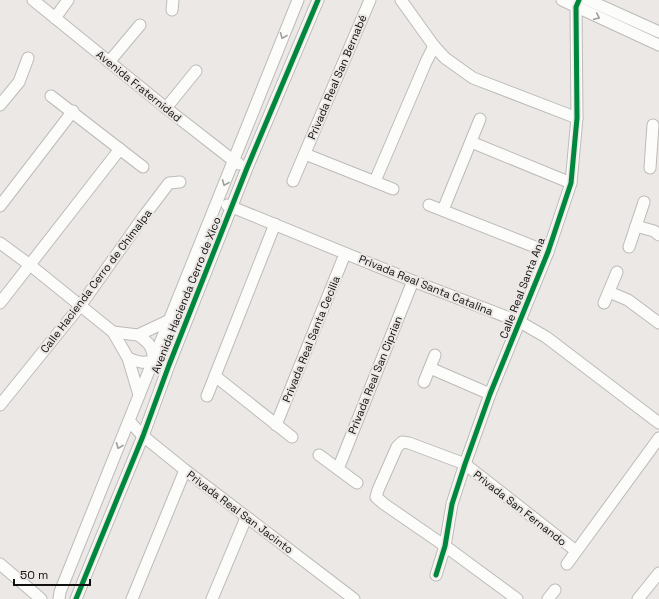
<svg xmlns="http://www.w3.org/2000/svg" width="659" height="599" viewBox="0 0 659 599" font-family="'Space Grotesk',sans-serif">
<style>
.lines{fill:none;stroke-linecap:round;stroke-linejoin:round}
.minor-casing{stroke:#bdbbb9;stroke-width:13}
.minor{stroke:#fcfcfb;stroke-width:11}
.cycleway-casing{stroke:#ece8e5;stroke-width:8}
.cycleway{stroke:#00873e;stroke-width:5}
.oneway{stroke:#9e9e9d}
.labels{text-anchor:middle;stroke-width:4;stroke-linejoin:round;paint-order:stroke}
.street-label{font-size:11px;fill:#121110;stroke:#ece8e5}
</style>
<rect width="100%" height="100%" fill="#ebe8e6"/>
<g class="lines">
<g class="minor-casing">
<g id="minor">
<polyline points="33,0 166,108 234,161 239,164"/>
<polyline points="401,0 434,46 445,58 473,78 577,118"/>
<polyline points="562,0 659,45"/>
<polyline points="588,0 659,32"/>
<polyline points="172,10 173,0"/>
<polyline points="55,18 68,0"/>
<polyline points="109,62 140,25"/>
<polyline points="51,96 143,167"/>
<polyline points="0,105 19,82 28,58"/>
<polyline points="166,108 196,71"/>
<polyline points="471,142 571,183"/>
<polyline points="305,154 393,189"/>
<polyline points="650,168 653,125"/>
<polyline points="293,181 370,0"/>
<polyline points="375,181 426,62 434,46"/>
<polyline points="227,205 413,281 520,322 546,337 659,423"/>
<polyline points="429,205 548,252"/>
<polyline points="0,206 73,111"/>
<polyline points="443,210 480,119"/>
<polyline points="636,226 654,231 659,235"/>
<polyline points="0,243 30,265 113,332 128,358 139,395"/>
<polyline points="629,247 644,202"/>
<polyline points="609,292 628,300 659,323"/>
<polyline points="0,303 120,149"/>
<polyline points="604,303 617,272"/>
<polyline points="113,332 138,335 170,320"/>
<path d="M138,335C149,343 152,345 154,360"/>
<path d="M128,358C138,362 144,364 154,360L157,361"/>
<polyline points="430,368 490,394"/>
<polyline points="215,376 292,437"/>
<polyline points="424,382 435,355"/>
<polyline points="207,396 275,224"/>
<polyline points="0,405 80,306 144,216 169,183 180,182"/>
<polyline points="129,421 143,436 185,470 354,599"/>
<polyline points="276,425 345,254"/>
<polyline points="319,455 357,483"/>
<polyline points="338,469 413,281"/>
<polyline points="0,564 41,599"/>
<polyline points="567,564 659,438"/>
<polyline points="436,575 445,546 452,504 465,464 490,394 548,252 571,183 577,118 576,7 579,0"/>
<polyline points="59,599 60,592 298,0"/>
<polyline points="76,599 143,436 169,365 247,168 318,0"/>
<polyline points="132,599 185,470"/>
<polyline points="212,599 246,518"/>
<polyline points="517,599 445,546 384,504 376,497 378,490 397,447 402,442 409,443 465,464 576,551"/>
<polyline points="548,599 555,590"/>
<polyline points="638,599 659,573"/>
</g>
</g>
<use href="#minor" class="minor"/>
<g class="cycleway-casing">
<g id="cycleway">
<polyline points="436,575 445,546 452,504 465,464 490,394 548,252 571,183 577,118 576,7 579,0"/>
<polyline points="76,599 143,436 169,365 247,168 318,0"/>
</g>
</g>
<use href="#cycleway" class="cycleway"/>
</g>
<defs><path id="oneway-chevron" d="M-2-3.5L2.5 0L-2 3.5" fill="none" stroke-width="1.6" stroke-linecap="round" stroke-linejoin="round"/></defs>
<g class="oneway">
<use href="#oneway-chevron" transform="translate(597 17) rotate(25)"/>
<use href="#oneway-chevron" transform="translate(283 36) rotate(112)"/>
<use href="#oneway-chevron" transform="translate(225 183) rotate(112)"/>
<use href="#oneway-chevron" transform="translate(119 446) rotate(112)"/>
</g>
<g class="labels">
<g class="street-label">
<text transform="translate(337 77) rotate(-67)" y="4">Privada Real San Bernabé</text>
<text transform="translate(139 86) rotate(39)" y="4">Avenida Fraternidad</text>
<text transform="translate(96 281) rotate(-53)" y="4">Calle Hacienda Cerro de Chimalpa</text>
<text transform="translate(426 285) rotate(22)" y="4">Privada Real Santa Catalina</text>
<text transform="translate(522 288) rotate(-69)" y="4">Calle Real Santa Ana</text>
<text transform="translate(186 295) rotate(-68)" y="4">Avenida Hacienda Cerro de Xico</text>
<text transform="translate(311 339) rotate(-68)" y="4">Privada Real Santa Cecilia</text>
<text transform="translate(375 375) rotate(-68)" y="4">Privada Real San Ciprian</text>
<text transform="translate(520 508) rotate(38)" y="4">Privada San Fernando</text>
<text transform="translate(240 512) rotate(37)" y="4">Privada Real San Jacinto</text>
</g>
</g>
<path d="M14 579v6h76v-6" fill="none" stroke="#121110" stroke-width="2"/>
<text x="20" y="579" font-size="12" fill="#121110" stroke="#ece8e5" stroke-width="3" paint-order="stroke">50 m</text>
</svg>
